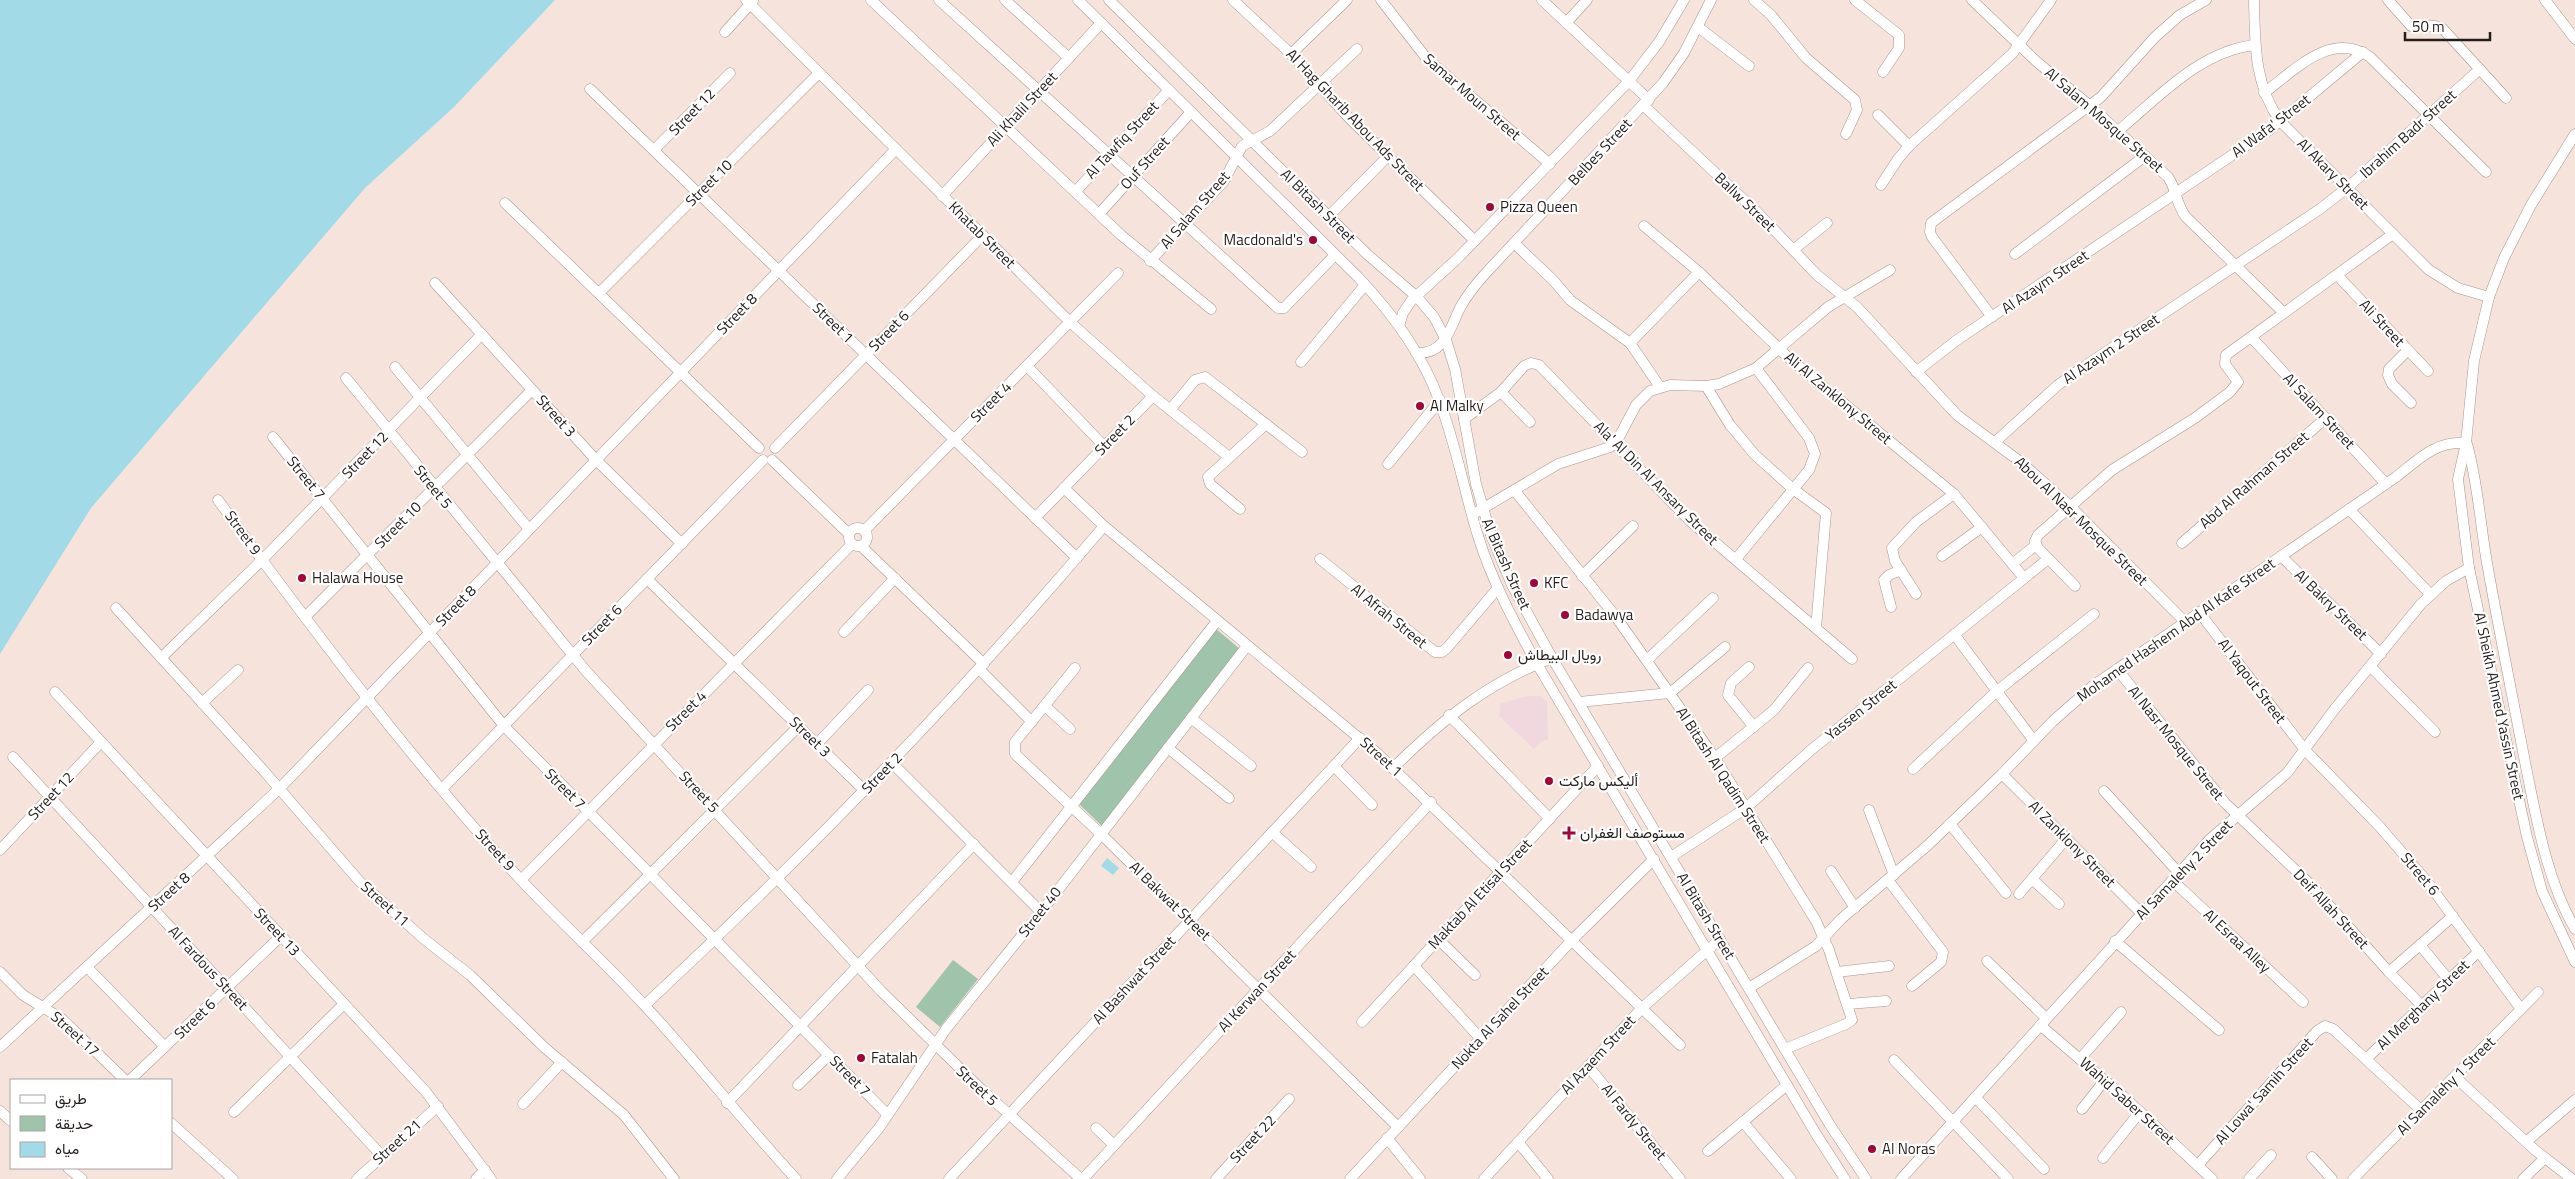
<svg xmlns="http://www.w3.org/2000/svg" width="2575" height="1179" viewBox="0 0 2575 1179" font-family="'Titillium Web',Vazirmatn,sans-serif">
<style>
.commercial{fill:#f1d7de}
.green{fill:#9fc4ab}
.water{fill:#a2dae8}
.lines{fill:none;stroke-linecap:round;stroke-linejoin:round}
.street-casing{stroke:#a7978f;stroke-width:11}
.street{stroke:#fff;stroke-width:10}
.poi-dot{fill:#a20437;stroke:#fff;stroke-width:2}
.labels{text-anchor:middle;stroke-width:4.5;stroke-linejoin:round;paint-order:stroke}
.street-label{font-size:15px;fill:#251e1b;stroke:#fff}
.poi-label{font-size:15px;fill:#251e1b;stroke:#fff;text-anchor:start}
</style>
<rect width="100%" height="100%" fill="#f6e4dc"/>
<polygon class="commercial" points="1527,696 1541,696 1547,702 1548,740 1542,741 1534,749 1499,716 1500,704"/>
<g class="green">
<polygon points="1216,629 1240,649 1103,827 1079,804"/>
<polygon points="953,960 978,979 940,1027 916,1007"/>
</g>
<g class="water">
<polygon points="0,0 555,0 454,107 365,188 91,508 0,654"/>
<polygon points="1107,858 1119,868 1113,875 1101,866"/>
</g>
<g class="lines">
<g class="street-casing">
<g id="street">
<polyline points="746,0 1070,322 1153,396 1229,457"/>
<polyline points="871,0 1121,235 1211,309"/>
<polyline points="939,0 1278,308 1284,308 1335,255"/>
<polyline points="1005,0 1069,58"/>
<path d="M1078,0L1358,277C1392,313 1422,353 1439,400C1456,444 1464,491 1478,536C1492,581 1514,622 1537,664L1816,1134L1845,1179"/>
<polyline points="1109,0 1368,255 1417,297 1434,317 1446,340 1455,369 1476,484 1491,535 1512,585 1552,658 1830,1125 1866,1179"/>
<polyline points="1233,0 1291,54 1350,119 1475,241"/>
<polyline points="1381,0 1427,59 1550,164"/>
<polyline points="1542,0 1649,100"/>
<polyline points="1754,0 1771,15 1806,58 1855,100 1857,110 1846,134"/>
<polyline points="1855,0 1899,35 1899,48 1883,72"/>
<path d="M1972,0L2037,62L2089,105L2168,177C2177,190 2176,205 2186,217L2284,313"/>
<path d="M2254,0C2255,44 2254,84 2280,121L2429,270L2458,288L2489,297"/>
<polyline points="2388,0 2411,26 2435,26 2443,29 2506,98"/>
<polyline points="2545,0 2575,39"/>
<polyline points="1566,23 1587,0"/>
<polyline points="1698,27 1749,66"/>
<polyline points="725,32 753,1"/>
<polyline points="1291,54 1347,0"/>
<polyline points="590,89 1077,558"/>
<path d="M2264,93C2295,70 2331,30 2370,57L2486,172"/>
<polyline points="1644,106 1758,213 1817,275 1857,307 1957,415 2022,463 2070,506 2185,622"/>
<polyline points="1878,115 1909,146"/>
<path d="M2118,131C2159,97 2200,51 2255,45"/>
<polyline points="2575,134 2531,205 2504,258 2489,297 2474,361 2466,443 2458,479 2469,568 2527,837 2542,891 2575,962"/>
<polyline points="654,150 730,73"/>
<polyline points="1881,185 1898,159 1909,146 2012,54 2051,0"/>
<polyline points="1076,191 1169,90"/>
<polyline points="942,196 1101,23"/>
<polyline points="505,203 759,448"/>
<polyline points="1099,214 1191,112"/>
<polyline points="1329,216 1388,156"/>
<polyline points="1644,226 1699,272 1791,360 1954,494 2024,578"/>
<polyline points="1514,243 1553,280 1570,300 1630,343 1660,387"/>
<polyline points="1793,250 1827,223"/>
<polyline points="2015,254 2145,156"/>
<polyline points="1150,261 1224,181 1242,146 1270,131 1357,49"/>
<polyline points="2337,275 2428,371"/>
<polyline points="435,283 596,460 682,544"/>
<polyline points="599,293 819,73"/>
<polyline points="1992,317 1932,237 1930,232 1931,223 2101,97 2155,37 2180,15 2206,0"/>
<polyline points="1399,326 1403,313 1411,301 1458,258 1629,81 1659,42 1684,0"/>
<polyline points="2252,338 2386,484"/>
<polyline points="1630,343 1699,272"/>
<polyline points="2408,350 2389,369 2388,375 2392,384 2411,403"/>
<path d="M1416,353C1446,355 1450,327 1461,306C1468,294 1476,284 1485,274L1663,83L1684,53L1711,0"/>
<polyline points="1301,362 1365,285"/>
<polyline points="1027,366 1104,446"/>
<polyline points="395,367 529,529"/>
<polyline points="1916,372 1957,340 2268,131 2363,52"/>
<polyline points="346,378 586,671 881,991 981,1089 1081,1179"/>
<polyline points="1706,386 1730,425 1755,455 1793,489 1826,513 1816,628"/>
<polyline points="1501,392 1530,422"/>
<polyline points="1170,410 1195,380 1205,377 1302,452"/>
<polyline points="1464,419 1501,392 1524,366 1531,363 1539,365 1690,521 1852,659"/>
<polyline points="273,437 504,726 887,1114"/>
<polyline points="1995,442 2058,385 2079,370 2320,209 2347,188 2480,69"/>
<path d="M2467,444C2478,483 2480,523 2487,563C2499,631 2513,699 2526,767C2537,821 2547,881 2575,929"/>
<polyline points="775,448 982,236"/>
<polyline points="772,460 849,534"/>
<polyline points="1388,464 1440,400"/>
<polyline points="1064,488 1104,526 1377,753 1680,1045"/>
<polyline points="1515,491 1616,617 1715,758 1816,921 1829,950 1852,1020 1846,1024 1785,1049"/>
<path d="M218,500C313,630 411,760 520,879C561,923 606,963 646,1007C698,1063 744,1123 796,1179"/>
<polyline points="1240,509 1210,484 1208,477 1266,424"/>
<polyline points="2349,509 2430,594"/>
<polyline points="1477,512 1558,464 1610,447 1618,439 1636,405 1650,391 1670,385 1706,386 1719,384 1756,368 1828,307 1890,270"/>
<polyline points="1035,518 1153,396"/>
<circle cx="858" cy="537" r="9"/>
<polyline points="864,531 1118,273"/>
<polyline points="2182,543 2326,418"/>
<polyline points="861,546 984,664"/>
<polyline points="1942,556 1982,527"/>
<polyline points="2281,556 2381,654"/>
<polyline points="1320,559 1435,652 1442,652 1447,648 1497,589"/>
<polyline points="1736,559 1809,470 1815,454 1809,438 1756,368"/>
<polyline points="2012,564 2036,545"/>
<polyline points="1582,576 1633,526"/>
<polyline points="647,579 865,791"/>
<polyline points="2075,586 2038,548 2035,541 2038,535 2112,470 2195,418 2230,392 2238,382 2225,364 2226,355 2393,234"/>
<polyline points="1916,594 1895,561 1892,548 1916,522 1954,494"/>
<polyline points="1891,607 1884,580 1889,575 1901,570"/>
<polyline points="116,608 264,771 360,882 424,939 470,975 545,1048 624,1115 674,1179"/>
<polyline points="2199,612 2305,750 2380,827 2425,879 2521,1009"/>
<polyline points="305,617 532,390"/>
<polyline points="844,632 895,578"/>
<polyline points="1954,634 2034,741"/>
<polyline points="161,658 262,560 482,334"/>
<polyline points="1647,660 1713,598"/>
<polyline points="1749,667 1731,683 1728,695 1754,727"/>
<polyline points="2371,667 2435,732"/>
<polyline points="1075,668 1015,742 1015,754 1101,834 1398,1127"/>
<polyline points="979,669 1032,722"/>
<polyline points="2117,669 2225,803 2311,885 2389,972 2422,1006"/>
<polyline points="55,692 426,1092 491,1179"/>
<polyline points="1579,702 1670,693 1725,647"/>
<polyline points="202,703 238,670"/>
<polyline points="1045,706 1070,729"/>
<polyline points="1449,715 1550,819"/>
<polyline points="1191,718 1251,766"/>
<polyline points="817,744 868,690"/>
<polyline points="1168,748 1229,798"/>
<polyline points="13,757 382,1156"/>
<polyline points="1715,758 1774,710 1808,668"/>
<polyline points="892,763 1041,912"/>
<polyline points="1334,766 1372,805"/>
<path d="M1393,768C1443,719 1487,683 1552,658"/>
<polyline points="1913,769 1997,691 2094,614"/>
<polyline points="2002,774 2141,913"/>
<polyline points="442,789 763,460"/>
<polyline points="2104,791 2179,873"/>
<polyline points="1869,810 1894,875"/>
<polyline points="1950,824 2006,893"/>
<polyline points="1272,832 1311,867"/>
<polyline points="0,850 101,742"/>
<polyline points="1671,857 1746,808 1811,750 2048,559"/>
<polyline points="1831,871 1855,908"/>
<polyline points="2032,879 2059,904"/>
<polyline points="521,880 852,544"/>
<polyline points="1888,880 1943,952 1941,962 1912,986"/>
<polyline points="2172,880 2303,1002"/>
<polyline points="1012,882 1217,621"/>
<polyline points="2019,894 2066,839"/>
<polyline points="1438,939 1475,975"/>
<polyline points="2115,941 2219,1030"/>
<polyline points="582,942 799,726"/>
<polyline points="2420,945 2449,980"/>
<polyline points="1987,961 2046,1018"/>
<polyline points="1414,966 1481,1039"/>
<polyline points="87,967 165,1047"/>
<polyline points="0,972 23,995 62,1019 125,1080"/>
<polyline points="1837,972 1889,966"/>
<polyline points="2389,972 2453,916"/>
<path d="M1749,988L1816,946L1841,919L1927,846L2002,774L2053,721L2094,685L2396,477C2419,459 2435,441 2466,443"/>
<polyline points="1848,1004 1886,1001"/>
<path d="M645,1005C807,854 961,695 1104,526"/>
<polyline points="1362,1022 1598,766"/>
<polyline points="2040,1025 2123,1096 2212,1179"/>
<polyline points="0,1047 279,789 896,149"/>
<polyline points="2080,1059 2121,1012"/>
<polyline points="2366,1059 2479,951"/>
<polyline points="1894,1060 2008,1179"/>
<polyline points="1588,1066 1680,1179"/>
<polyline points="2455,1077 2535,1150 2572,1179"/>
<polyline points="130,1080 281,936"/>
<polyline points="798,1085 829,1055"/>
<polyline points="1975,1097 2044,1169"/>
<polyline points="727,1103 974,844"/>
<polyline points="523,1104 562,1062"/>
<polyline points="2082,1109 2105,1080"/>
<polyline points="0,1111 11,1121"/>
<polyline points="234,1112 344,1004"/>
<polyline points="1743,1122 1791,1179"/>
<polyline points="171,1123 233,1179"/>
<polyline points="1096,1128 1114,1145"/>
<polyline points="1387,1138 1420,1179"/>
<polyline points="1518,1142 1548,1179"/>
<polyline points="2526,1142 2575,1100"/>
<polyline points="1708,1151 1787,1085"/>
<polyline points="2312,1157 2332,1179"/>
<polyline points="2103,1158 2140,1112"/>
<polyline points="2198,1165 2317,1031 2325,1026 2333,1029 2422,1111"/>
<polyline points="68,1168 82,1179"/>
<polyline points="357,1179 438,1106"/>
<polyline points="476,1179 485,1170"/>
<polyline points="837,1179 879,1128 946,1029 1041,912 1247,646"/>
<polyline points="949,1179 1360,738"/>
<polyline points="1083,1179 1431,802"/>
<polyline points="1216,1179 1289,1099"/>
<polyline points="1350,1179 1572,940 1654,859"/>
<polyline points="1484,1179 1642,1008 1720,939"/>
<polyline points="1901,1179 2209,840 2287,773 2334,710 2421,604 2446,581 2469,568"/>
<polyline points="2249,1179 2271,1155"/>
<polyline points="2353,1179 2538,992"/>
<polyline points="2523,1179 2545,1158"/>
</g>
</g>
<use href="#street" class="street"/>
</g>
<g class="poi-dot">
<circle cx="1490" cy="207" r="5"/>
<circle cx="1313" cy="240" r="5"/>
<circle cx="1420" cy="406" r="5"/>
<circle cx="302" cy="578" r="5"/>
<circle cx="1534" cy="583" r="5"/>
<circle cx="1565" cy="615" r="5"/>
<circle cx="1508" cy="655" r="5"/>
<circle cx="1549" cy="781" r="5"/>
<path d="M1566.5 825.5h5v5h5v5h-5v5h-5v-5h-5v-5h5z"/>
<circle cx="861" cy="1058" r="5"/>
<circle cx="1872" cy="1149" r="5"/>
</g>
<g class="labels">
<g class="street-label">
<text transform="translate(1472 97) rotate(41)" y="5">Samar Moun Street</text>
<text transform="translate(1022 109) rotate(-47)" y="5">Ali Khalil Street</text>
<text transform="translate(692 112) rotate(-46)" y="5">Street 12</text>
<text transform="translate(1355 120) rotate(46)" y="5">Al Hag Gharib Abou Ads Street</text>
<text transform="translate(2104 120) rotate(41)" y="5">Al Salam Mosque Street</text>
<text transform="translate(2271 126) rotate(-37)" y="5">Al Wafa' Street</text>
<text transform="translate(2408 134) rotate(-42)" y="5">Ibrahim Badr Street</text>
<text transform="translate(1122 140) rotate(-47)" y="5">Al Tawfiq Street</text>
<text transform="translate(1600 152) rotate(-47)" y="5">Belbes Street</text>
<text transform="translate(1145 163) rotate(-48)" y="5">Ouf Street</text>
<text transform="translate(2333 174) rotate(45)" y="5">Al Akary Street</text>
<text transform="translate(709 183) rotate(-45)" y="5">Street 10</text>
<text transform="translate(1745 202) rotate(44)" y="5">Ballw Street</text>
<text transform="translate(1318 206) rotate(45)" y="5">Al Bitash Street</text>
<text transform="translate(1195 210) rotate(-49)" y="5">Al Salam Street</text>
<text transform="translate(982 235) rotate(45)" y="5">Khatab Street</text>
<text transform="translate(2045 282) rotate(-34)" y="5">Al Azaym Street</text>
<text transform="translate(737 314) rotate(-46)" y="5">Street 8</text>
<text transform="translate(833 323) rotate(44)" y="5">Street 1</text>
<text transform="translate(2382 323) rotate(47)" y="5">Ali Street</text>
<text transform="translate(889 331) rotate(-46)" y="5">Street 6</text>
<text transform="translate(2111 349) rotate(-34)" y="5">Al Azaym 2 Street</text>
<text transform="translate(1838 398) rotate(40)" y="5">Ali Al Zanklony Street</text>
<text transform="translate(991 402) rotate(-45)" y="5">Street 4</text>
<text transform="translate(2319 411) rotate(47)" y="5">Al Salam Street</text>
<text transform="translate(556 416) rotate(48)" y="5">Street 3</text>
<text transform="translate(1115 435) rotate(-46)" y="5">Street 2</text>
<text transform="translate(365 455) rotate(-46)" y="5">Street 12</text>
<text transform="translate(306 478) rotate(51)" y="5">Street 7</text>
<text transform="translate(2254 480) rotate(-41)" y="5">Abd Al Rahman Street</text>
<text transform="translate(1656 483) rotate(45)" y="5">Ala' Al Din Al Ansary Street</text>
<text transform="translate(433 487) rotate(51)" y="5">Street 5</text>
<text transform="translate(2081 521) rotate(44)" y="5">Abou Al Nasr Mosque Street</text>
<text transform="translate(398 525) rotate(-45)" y="5">Street 10</text>
<text transform="translate(243 533) rotate(54)" y="5">Street 9</text>
<text transform="translate(1506 564) rotate(66)" y="5">Al Bitash Street</text>
<text transform="translate(2331 605) rotate(44)" y="5">Al Bakry Street</text>
<text transform="translate(456 606) rotate(-46)" y="5">Street 8</text>
<text transform="translate(1389 616) rotate(39)" y="5">Al Afrah Street</text>
<text transform="translate(602 625) rotate(-46)" y="5">Street 6</text>
<text transform="translate(2176 630) rotate(-35)" y="5">Mohamed Hashem Abd Al Kafe Street</text>
<text transform="translate(2252 681) rotate(53)" y="5">Al Yaqout Street</text>
<text transform="translate(2499 706) rotate(78)" y="5">Al Sheikh Ahmed Yassin Street</text>
<text transform="translate(1861 710) rotate(-39)" y="5">Yassen Street</text>
<text transform="translate(686 711) rotate(-45)" y="5">Street 4</text>
<text transform="translate(810 737) rotate(44)" y="5">Street 3</text>
<text transform="translate(2176 743) rotate(51)" y="5">Al Nasr Mosque Street</text>
<text transform="translate(1381 757) rotate(42)" y="5">Street 1</text>
<text transform="translate(882 773) rotate(-46)" y="5">Street 2</text>
<text transform="translate(1723 775) rotate(57)" y="5">Al Bitash Al Qadim Street</text>
<text transform="translate(565 789) rotate(45)" y="5">Street 7</text>
<text transform="translate(699 792) rotate(47)" y="5">Street 5</text>
<text transform="translate(51 796) rotate(-47)" y="5">Street 12</text>
<text transform="translate(2072 844) rotate(45)" y="5">Al Zanklony Street</text>
<text transform="translate(495 850) rotate(48)" y="5">Street 9</text>
<text transform="translate(2184 870) rotate(-46)" y="5">Al Samalehy 2 Street</text>
<text transform="translate(2420 874) rotate(50)" y="5">Street 6</text>
<text transform="translate(169 892) rotate(-42)" y="5">Street 8</text>
<text transform="translate(1480 894) rotate(-47)" y="5">Maktab Al Etisal Street</text>
<text transform="translate(1170 901) rotate(44)" y="5">Al Bakwat Street</text>
<text transform="translate(385 904) rotate(42)" y="5">Street 11</text>
<text transform="translate(2331 909) rotate(47)" y="5">Deif Allah Street</text>
<text transform="translate(1040 912) rotate(-52)" y="5">Street 40</text>
<text transform="translate(1706 916) rotate(59)" y="5">Al Bitash Street</text>
<text transform="translate(277 932) rotate(47)" y="5">Street 13</text>
<text transform="translate(2237 941) rotate(43)" y="5">Al Esraa Alley</text>
<text transform="translate(208 968) rotate(47)" y="5">Al Fardous Street</text>
<text transform="translate(1134 980) rotate(-47)" y="5">Al Bashwat Street</text>
<text transform="translate(1257 991) rotate(-47)" y="5">Al Kerwan Street</text>
<text transform="translate(2423 1005) rotate(-44)" y="5">Al Merghany Street</text>
<text transform="translate(1500 1018) rotate(-47)" y="5">Nokta Al Sahel Street</text>
<text transform="translate(195 1019) rotate(-44)" y="5">Street 6</text>
<text transform="translate(75 1034) rotate(42)" y="5">Street 17</text>
<text transform="translate(1598 1055) rotate(-47)" y="5">Al Azaem Street</text>
<text transform="translate(850 1076) rotate(45)" y="5">Street 7</text>
<text transform="translate(977 1086) rotate(43)" y="5">Street 5</text>
<text transform="translate(2446 1086) rotate(-45)" y="5">Al Samalehy 1 Street</text>
<text transform="translate(2264 1091) rotate(-48)" y="5">Al Lowa' Samih Street</text>
<text transform="translate(2127 1101) rotate(42)" y="5">Wahid Saber Street</text>
<text transform="translate(1634 1122) rotate(51)" y="5">Al Fardy Street</text>
<text transform="translate(1253 1139) rotate(-47)" y="5">Street 22</text>
<text transform="translate(397 1142) rotate(-42)" y="5">Street 21</text>
</g>
<g class="poi-label">
<text x="1500" y="212">Pizza Queen</text>
<text x="1303" y="245" text-anchor="end">Macdonald's</text>
<text x="1430" y="411">Al Malky</text>
<text x="312" y="583">Halawa House</text>
<text x="1544" y="588">KFC</text>
<text x="1575" y="620">Badawya</text>
<text x="1518" y="660">رويال البيطاش</text>
<text x="1559" y="786">أليكس ماركت</text>
<text x="1580" y="838">مستوصف الغفران</text>
<text x="871" y="1063">Fatalah</text>
<text x="1882" y="1154">Al Noras</text>
</g>
</g>
<rect x="10" y="1079" width="162" height="90" fill="#ffffff" stroke="#a8a5a4"/>
<rect x="20" y="1095" width="25" height="8" fill="#ffffff" stroke="#a8a5a4"/>
<text x="55" y="1104" font-size="15" fill="#251e1b">طريق</text>
<rect x="20" y="1116" width="25" height="15" fill="#9fc4ab" stroke="#a8a5a4"/>
<text x="55" y="1129" font-size="15" fill="#251e1b">حديقة</text>
<rect x="20" y="1142" width="25" height="15" fill="#a2dae8" stroke="#a8a5a4"/>
<text x="55" y="1154" font-size="15" fill="#251e1b">مياه</text>
<path d="M2405 32v8h85v-8" fill="none" stroke="#251e1b" stroke-width="2.5"/>
<text x="2412" y="32" font-size="15" fill="#251e1b" stroke="#ffffff" stroke-width="4" paint-order="stroke">50 m</text>
</svg>
